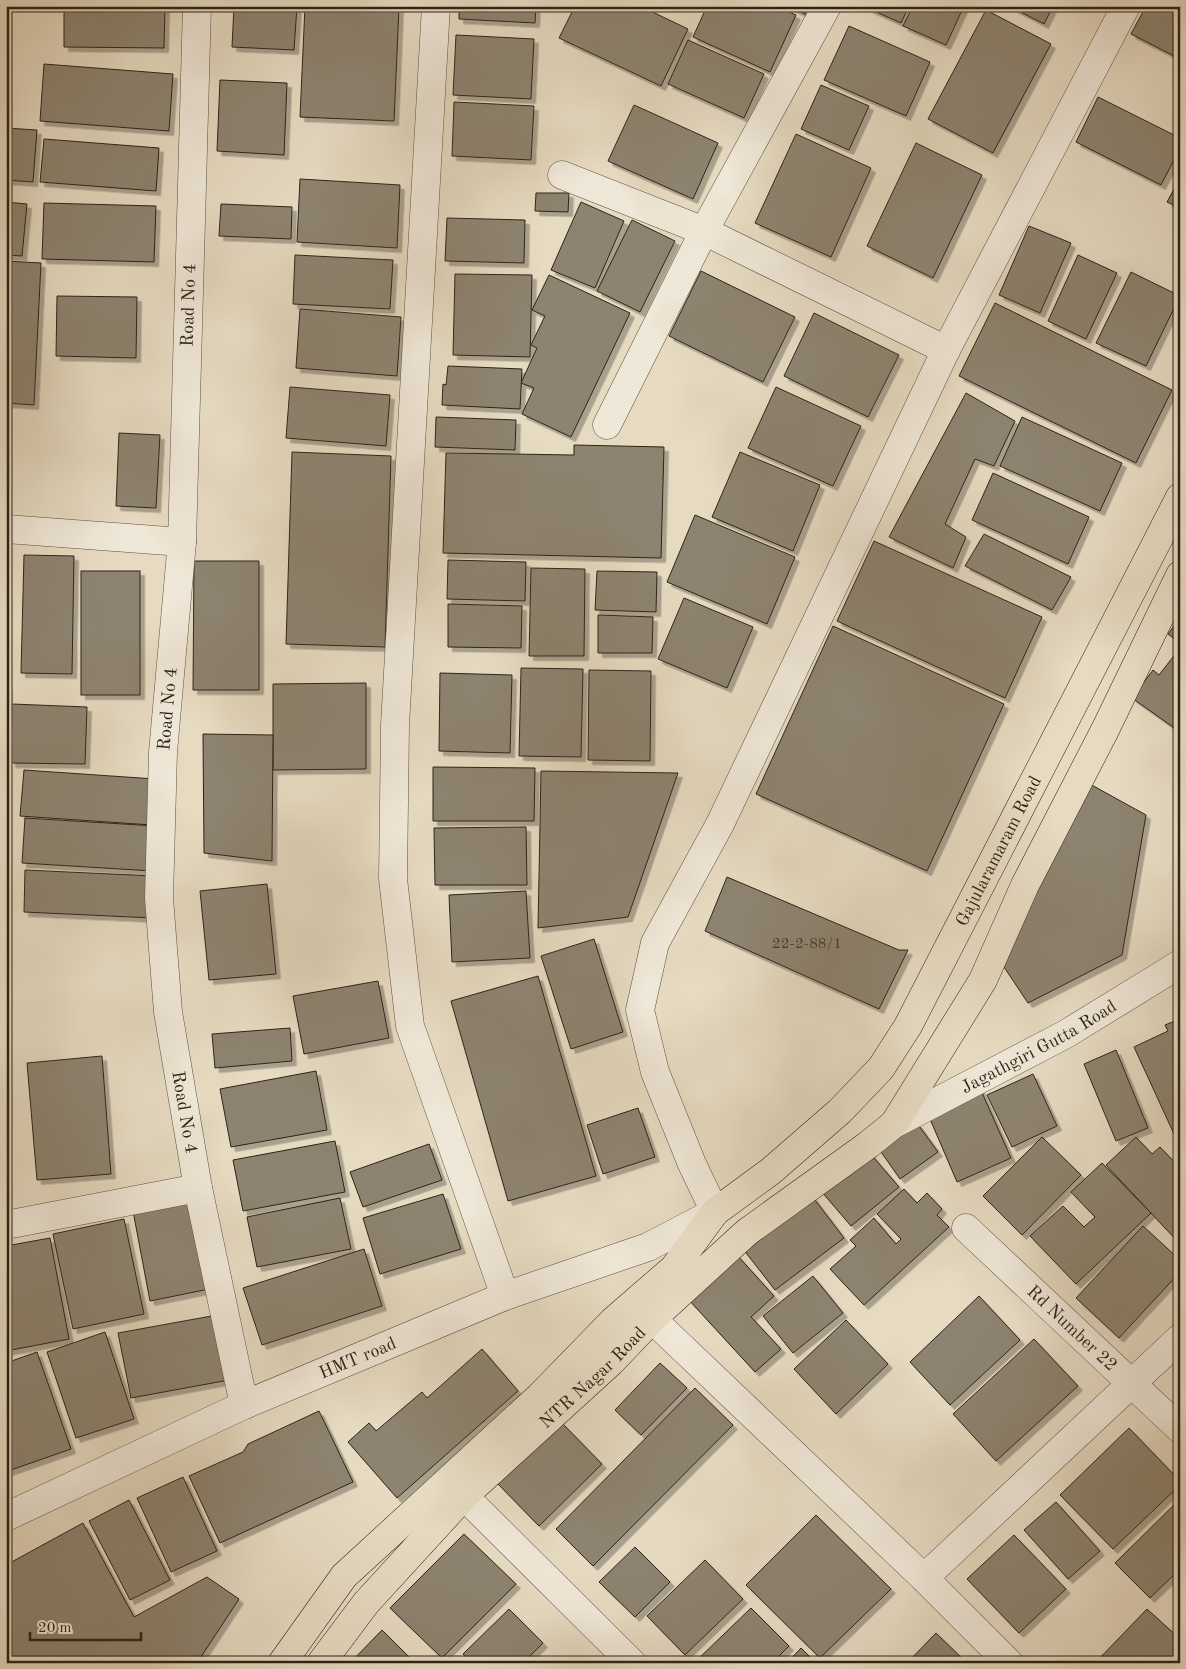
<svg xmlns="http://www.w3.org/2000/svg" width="1186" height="1669" viewBox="0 0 1186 1669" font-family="'Old Standard TT',serif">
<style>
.building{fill:#8d836f;stroke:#2d2417;filter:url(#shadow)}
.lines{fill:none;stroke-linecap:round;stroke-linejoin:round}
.minor-casing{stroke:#5b5242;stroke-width:29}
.major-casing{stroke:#2d2417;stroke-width:29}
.minor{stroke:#efe7d7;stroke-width:28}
.major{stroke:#e6dac1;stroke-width:28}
.labels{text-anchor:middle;stroke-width:4.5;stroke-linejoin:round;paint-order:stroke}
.number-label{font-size:15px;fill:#453c2d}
.street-label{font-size:18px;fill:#2d2417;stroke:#efe7d7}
</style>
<defs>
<filter id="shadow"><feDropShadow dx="4.5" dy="4.5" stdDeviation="0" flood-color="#0004"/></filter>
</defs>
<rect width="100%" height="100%" fill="#e6dac1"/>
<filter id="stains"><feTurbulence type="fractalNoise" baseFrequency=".004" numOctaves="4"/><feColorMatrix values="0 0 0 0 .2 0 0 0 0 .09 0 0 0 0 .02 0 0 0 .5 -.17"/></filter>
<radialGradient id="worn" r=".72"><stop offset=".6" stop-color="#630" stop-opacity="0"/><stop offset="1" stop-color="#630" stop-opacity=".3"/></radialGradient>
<g class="building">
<polygon points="64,6 165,6 164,48 64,47"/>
<polygon points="234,6 297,6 294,50 232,47"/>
<polygon points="305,6 399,7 394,121 300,117"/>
<polygon points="459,6 536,6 535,23 459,19"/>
<polygon points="575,6 640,6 688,29 661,86 559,38"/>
<polygon points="707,6 776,6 796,15 770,72 693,37"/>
<polygon points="788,6 814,6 809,16"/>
<polygon points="863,6 909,6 901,23"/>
<polygon points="913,6 964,6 946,45 903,26"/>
<polygon points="1009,6 1053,6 1044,24"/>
<polygon points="1146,6 1180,6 1180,59 1131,34"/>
<polygon points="986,10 1051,44 993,153 928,119"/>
<polygon points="849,26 930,62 906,116 824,80"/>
<polygon points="456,35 534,39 531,99 453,95"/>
<polygon points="688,40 764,74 744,118 668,84"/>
<polygon points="44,64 173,74 169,131 40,121"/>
<polygon points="220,80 287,83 284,155 217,151"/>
<polygon points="821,85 869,106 849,150 801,129"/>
<polygon points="1098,97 1180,138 1180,148 1161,185 1076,142"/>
<polygon points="454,102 534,106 531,160 452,156"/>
<polygon points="634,105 718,143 693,199 608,161"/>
<polygon points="6,128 37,130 33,182 6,180"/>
<polygon points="796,134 871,168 831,257 755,223"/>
<polygon points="44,139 159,148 156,191 40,182"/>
<polygon points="916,143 982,175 933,278 867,246"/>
<polygon points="1180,178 1180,208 1167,202"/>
<polygon points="300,179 400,185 397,248 297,242"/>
<polygon points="536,193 569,193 568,212 535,211"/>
<polygon points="6,202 27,204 22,256 6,255"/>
<polygon points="581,202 624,221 595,288 551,270"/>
<polygon points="44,203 156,206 154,262 42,259"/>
<polygon points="221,204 292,207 291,239 219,236"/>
<polygon points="447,218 525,220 524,263 445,261"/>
<polygon points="632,220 675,241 640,312 597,291"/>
<polygon points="1029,226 1071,243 1040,313 999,295"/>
<polygon points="295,255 393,260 390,309 293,304"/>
<polygon points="1078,255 1117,273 1086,339 1048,321"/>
<polygon points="6,261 41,263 34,405 6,403"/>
<polygon points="701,271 795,317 763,382 669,336"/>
<polygon points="1131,272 1180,296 1146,366 1096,343"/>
<polygon points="455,274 532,275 530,357 453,355"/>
<polygon points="549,275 630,313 571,437 522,414 534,388 521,383 537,348 531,345 545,316 532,310"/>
<polygon points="57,296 137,297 136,358 56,356"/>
<polygon points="995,303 1172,390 1136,463 959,376"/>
<polygon points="300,309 401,317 397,376 296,368"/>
<polygon points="814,313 899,355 868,417 784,376"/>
<polygon points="448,366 522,369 520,409 442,405 443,384 446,385"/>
<polygon points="290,387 390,395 386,446 286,438"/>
<polygon points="776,387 861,426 833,486 748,448"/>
<polygon points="966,393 1015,421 994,466 975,459 945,524 966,537 953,568 889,537"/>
<polygon points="436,417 516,420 515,450 435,447"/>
<polygon points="1022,417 1122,463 1100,511 1000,466"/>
<polygon points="119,433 160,435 156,508 116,506"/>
<polygon points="574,445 664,447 661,558 443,553 446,453 574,455"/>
<polygon points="292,452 391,456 385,647 286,644"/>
<polygon points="740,452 820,485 793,551 712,517"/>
<polygon points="993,473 1089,517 1068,564 972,520"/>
<polygon points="695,515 795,557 767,624 667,582"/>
<polygon points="984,534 1071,577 1052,610 965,566"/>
<polygon points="874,541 1042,617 1005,698 837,621"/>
<polygon points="24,555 74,556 72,674 21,673"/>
<polygon points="448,560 526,562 525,601 447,599"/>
<polygon points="194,561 259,561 259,690 193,690"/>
<polygon points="531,568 585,569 584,656 529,656"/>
<rect x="81" y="571" width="59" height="124"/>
<polygon points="597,571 657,572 656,612 595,610"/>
<polygon points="684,598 753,627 727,688 658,659"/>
<polygon points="448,604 522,606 521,648 448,647"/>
<polygon points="598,615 653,617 652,653 598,653"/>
<polygon points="1180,618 1180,643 1168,634"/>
<polygon points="833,626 1004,704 927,871 756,794"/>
<polygon points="1180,648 1180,732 1132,698 1153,670 1159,675"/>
<polygon points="521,668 583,669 581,757 519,756"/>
<polygon points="589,670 651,671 650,761 588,760"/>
<polygon points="440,673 512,675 510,753 439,751"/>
<polygon points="366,683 366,769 273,770 273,684"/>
<polygon points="6,686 8,686 7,721 6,721"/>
<polygon points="12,704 87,707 85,764 11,763"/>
<polygon points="203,734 273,735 272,861 204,853"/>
<polygon points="433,767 535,768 534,821 433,821"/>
<polygon points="24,770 155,779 152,825 20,816"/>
<polygon points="541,771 678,773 628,917 538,928"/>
<polygon points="1088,783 1146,815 1122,955 1028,1003 1002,964"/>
<polygon points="25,818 156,826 153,871 22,863"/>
<polygon points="526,827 527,885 435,885 434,828"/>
<polygon points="25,870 154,876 153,918 24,912"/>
<polygon points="727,877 899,950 908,950 879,1009 705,931"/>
<polygon points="267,884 276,974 209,980 200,891"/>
<polygon points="526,891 530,958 452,962 449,895"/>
<polygon points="594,939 623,1032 571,1049 541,956"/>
<polygon points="538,976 596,1176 508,1201 451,1001"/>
<polygon points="378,981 389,1038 304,1054 293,996"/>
<polygon points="1180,1019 1180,1131 1174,1134 1134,1047 1168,1031 1165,1025"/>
<polygon points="290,1028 292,1061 215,1068 212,1034"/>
<polygon points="1116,1050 1148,1128 1116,1141 1084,1064"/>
<polygon points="102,1056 111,1174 37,1180 27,1063"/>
<polygon points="316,1071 327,1130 231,1147 220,1089"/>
<polygon points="1033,1074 1057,1126 1012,1147 987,1095"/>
<polygon points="980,1088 1011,1158 957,1182 927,1112"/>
<polygon points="638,1108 655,1157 603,1174 587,1125"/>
<polygon points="917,1123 938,1152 900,1179 879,1149"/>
<polygon points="1042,1137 1081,1175 1022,1235 983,1196"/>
<polygon points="1136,1137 1152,1154 1160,1147 1180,1168 1180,1244 1106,1165"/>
<polygon points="335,1141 345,1192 243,1211 233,1160"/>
<polygon points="429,1144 442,1180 363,1207 350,1172"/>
<polygon points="869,1152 899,1187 851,1226 821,1191"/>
<polygon points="1102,1163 1151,1213 1076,1284 1030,1236 1063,1206 1084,1227 1095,1217 1071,1192"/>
<polygon points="904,1189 917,1203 927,1193 942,1209 937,1215 949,1227 864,1305 830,1269 856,1246 850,1240 874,1218 896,1244 901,1239 877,1214"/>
<polygon points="443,1194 461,1249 380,1274 363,1218"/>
<polygon points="812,1196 844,1238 775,1290 743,1249"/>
<polygon points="197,1198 214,1288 150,1301 133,1211"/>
<polygon points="340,1198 351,1249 257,1267 247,1217"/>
<polygon points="124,1219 144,1314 73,1329 53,1234"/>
<polygon points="1143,1226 1180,1260 1180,1272 1119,1338 1076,1298"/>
<polygon points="50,1238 69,1339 6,1351 6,1246"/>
<polygon points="364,1249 382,1306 262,1345 243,1288"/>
<polygon points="737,1255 774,1296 751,1317 781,1349 755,1372 688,1299"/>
<polygon points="813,1276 843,1313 793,1353 763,1316"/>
<polygon points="979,1296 1020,1340 950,1405 910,1362"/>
<polygon points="217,1315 229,1380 131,1398 118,1333"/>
<polygon points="846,1320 888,1364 836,1414 794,1369"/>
<polygon points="105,1332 134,1419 76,1438 47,1352"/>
<polygon points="1034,1339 1078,1386 996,1461 953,1414"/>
<polygon points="482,1349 518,1391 397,1498 348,1442 369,1423 376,1431 422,1392 427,1398"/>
<polygon points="37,1352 71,1449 8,1471 6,1467 6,1363"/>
<polygon points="660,1363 687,1388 641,1435 615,1410"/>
<polygon points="695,1388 733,1425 593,1566 556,1529"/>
<polygon points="319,1411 353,1482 220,1543 189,1476 243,1452 248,1444"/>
<polygon points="561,1422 602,1464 539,1526 498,1484"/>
<polygon points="1129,1428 1180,1481 1180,1485 1113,1549 1060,1495"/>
<polygon points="183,1477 217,1551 171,1572 137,1498"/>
<polygon points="1180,1499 1180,1569 1150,1598 1115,1563"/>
<polygon points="129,1500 170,1580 130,1600 89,1521"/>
<polygon points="1056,1502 1100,1551 1068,1579 1024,1530"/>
<polygon points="816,1515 891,1589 820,1658 746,1585"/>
<polygon points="83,1523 134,1617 207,1577 239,1599 197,1663 6,1663 6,1565"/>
<polygon points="464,1534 516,1584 442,1658 390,1608"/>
<polygon points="1014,1535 1066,1589 1019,1633 967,1579"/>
<polygon points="635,1547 670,1582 635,1617 599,1582"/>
<polygon points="705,1560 743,1599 685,1655 647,1616"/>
<polygon points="751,1608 789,1646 772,1663 694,1663"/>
<polygon points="509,1609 543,1643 523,1663 473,1663 463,1654"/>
<polygon points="1147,1609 1180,1639 1180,1663 1095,1663"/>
<polygon points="382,1630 415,1663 350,1663"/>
<polygon points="936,1633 967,1663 907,1663"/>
<polygon points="801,1648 816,1663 787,1663"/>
<polygon points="581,1657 588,1663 575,1663"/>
</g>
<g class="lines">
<g class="minor-casing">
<g id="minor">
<path id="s1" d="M197,6L182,542L163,752L159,898L168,1012L198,1188L244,1405"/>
<polyline points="436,6 395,725 393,879 410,1026 505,1296"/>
<polyline points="562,175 704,231 946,350"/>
<polyline points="607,425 704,231 827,6"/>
<polyline points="6,529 182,542"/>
<path id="s2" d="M894,1124L1066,1034L1180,964"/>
<polyline points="6,1225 198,1188"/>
<path id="s3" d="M966,1228L1180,1429"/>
<polyline points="652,1319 924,1578 1009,1663"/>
<polyline points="464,1496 632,1663"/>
<path id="s4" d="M6,1517L244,1405L505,1296L648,1247L715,1212L692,1164L655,1072L640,1010L655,943L720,824L946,350L1126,6"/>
<polyline points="924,1578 1180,1338"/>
</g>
</g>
<g class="major-casing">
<g id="major">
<path id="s5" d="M282,1663L344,1576L539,1397L613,1321L674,1268L715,1212L771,1171L840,1111L881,1068L908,1026L1180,497"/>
<path id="s6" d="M321,1663L366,1603L464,1496L611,1362L652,1319L747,1232L868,1145L894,1124L983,980L1025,885L1105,730L1180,575"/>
</g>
</g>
<use href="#minor" class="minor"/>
<use href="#major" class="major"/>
</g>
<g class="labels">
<g class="number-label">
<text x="807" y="948">22-2-88/1</text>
</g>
<g class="street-label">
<text transform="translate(188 305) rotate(-88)" y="6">Road No 4</text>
<text transform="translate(167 709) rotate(-85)" y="6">Road No 4</text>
<text dy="6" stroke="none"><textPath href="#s5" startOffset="1095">Gajularamaram Road</textPath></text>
<text dy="6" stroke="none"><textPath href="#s2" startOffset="164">Jagathgiri Gutta Road</textPath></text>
<text dy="6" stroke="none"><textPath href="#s1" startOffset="1109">Road No 4</textPath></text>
<text dy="6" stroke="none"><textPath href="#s3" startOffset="146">Rd Number 22</textPath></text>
<text dy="6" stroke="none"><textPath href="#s4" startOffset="386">HMT road</textPath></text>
<text dy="6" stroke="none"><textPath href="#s6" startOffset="395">NTR Nagar Road</textPath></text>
</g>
</g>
<rect width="1186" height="1669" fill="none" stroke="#e6dac1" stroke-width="25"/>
<rect x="8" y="8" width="1171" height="1654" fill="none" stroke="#2d2417" stroke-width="2.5"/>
<rect x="12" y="12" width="1161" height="1644" fill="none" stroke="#2d2417"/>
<path d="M30 1632v8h111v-8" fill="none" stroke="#2d2417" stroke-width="2.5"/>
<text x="38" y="1632" font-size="15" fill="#2d2417" stroke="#efe7d7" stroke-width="4" paint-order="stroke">20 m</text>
<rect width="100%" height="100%" filter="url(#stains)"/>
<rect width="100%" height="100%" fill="url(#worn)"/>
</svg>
